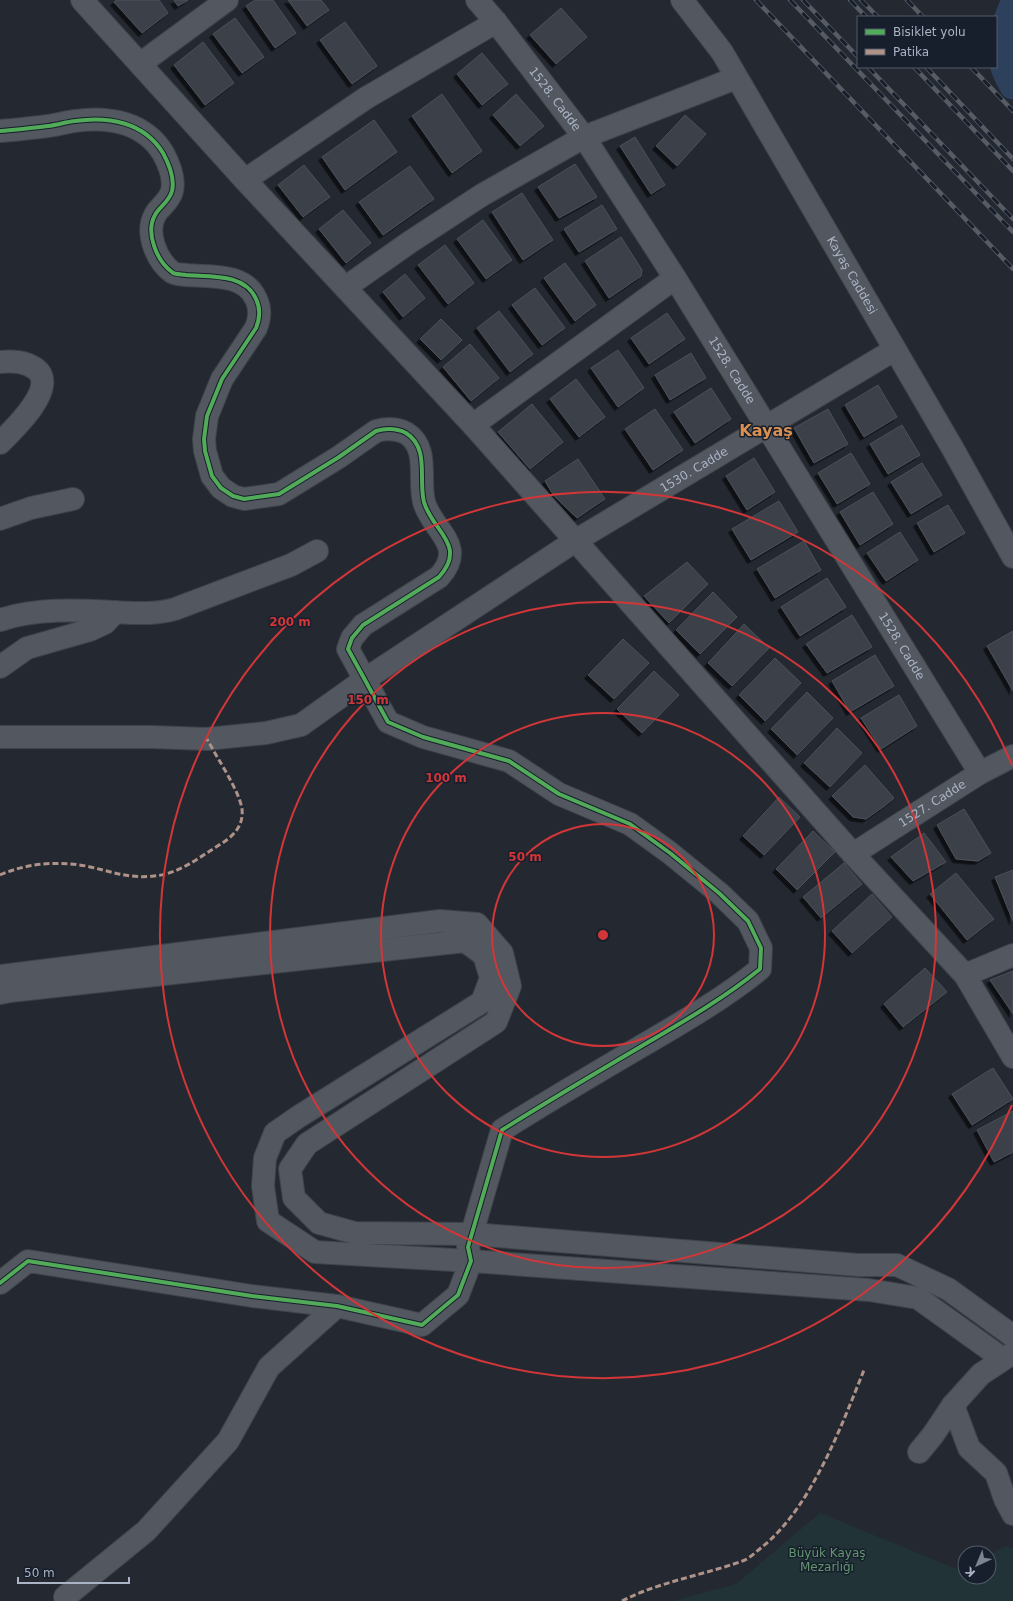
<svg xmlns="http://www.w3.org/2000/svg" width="1013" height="1601" viewBox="0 0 1013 1601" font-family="'DejaVu Sans',sans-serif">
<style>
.green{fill:#213337}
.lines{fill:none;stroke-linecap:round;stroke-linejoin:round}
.river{stroke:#2e415c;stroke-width:27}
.building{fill:#3b4048;stroke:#4b515a;filter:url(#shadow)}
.minor-casing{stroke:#40434a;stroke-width:24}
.minor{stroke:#525760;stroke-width:22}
.rail-casing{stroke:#575b63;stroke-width:4.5}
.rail{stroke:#171f2c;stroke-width:3;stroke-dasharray:9;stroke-linecap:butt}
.quiet{stroke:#af9288;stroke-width:3;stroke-dasharray:6 3;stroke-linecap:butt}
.cycleway-casing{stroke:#171f2c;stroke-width:6}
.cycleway{stroke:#51ab58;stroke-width:4}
.ring{fill:none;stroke:#d23638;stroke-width:2}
.labels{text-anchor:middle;stroke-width:3;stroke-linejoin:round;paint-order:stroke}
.street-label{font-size:12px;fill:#abb4c5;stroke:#171f2c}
.park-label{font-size:12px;fill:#62966f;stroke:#171f2c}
.district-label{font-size:16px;font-weight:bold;fill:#da9051;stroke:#171f2c}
.centre{fill:#d23638;stroke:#171f2c;stroke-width:2}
.ring-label{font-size:12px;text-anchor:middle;font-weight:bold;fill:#d23638;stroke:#171f2c;stroke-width:3;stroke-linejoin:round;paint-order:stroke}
</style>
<defs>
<filter id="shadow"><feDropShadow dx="-3.5" dy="3.5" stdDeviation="0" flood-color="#0009"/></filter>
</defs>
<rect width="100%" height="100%" fill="#242931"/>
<polygon class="green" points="820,1513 959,1570 965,1567 965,1577 989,1577 989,1554 1006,1546 1013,1549 1013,1601 674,1601 736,1584"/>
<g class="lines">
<path class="river" d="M1013,5C999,38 994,54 1013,86"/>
</g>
<g class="building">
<polygon points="116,0 159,0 168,13 142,33 114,2"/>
<polygon points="174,0 188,0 178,6"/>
<polygon points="255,0 273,0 296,33 275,48 246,6"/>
<polygon points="288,0 321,0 329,10 307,26"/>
<polygon points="561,8 587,37 556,64 530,35"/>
<polygon points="235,18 264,57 242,73 213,34"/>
<polygon points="345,22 377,66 352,84 320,40"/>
<polygon points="203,42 234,83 205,105 174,65"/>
<polygon points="482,53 508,84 482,105 457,74"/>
<polygon points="442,94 482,151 452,173 412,116"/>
<polygon points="516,94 544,126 520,146 493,115"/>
<polygon points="685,115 706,134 677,166 656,146"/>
<polygon points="374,120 397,152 345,190 322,157"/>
<polygon points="635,137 665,185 651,194 620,146"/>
<polygon points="575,164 597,197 559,218 538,187"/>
<polygon points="304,165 330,197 303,217 278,185"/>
<polygon points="410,166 434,199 383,235 359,202"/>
<polygon points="522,193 553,240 523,260 492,212"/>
<polygon points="602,205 617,229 579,252 564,229"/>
<polygon points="343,210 371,243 346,263 319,229"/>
<polygon points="483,220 512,260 486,279 457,239"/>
<polygon points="621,237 642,270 641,276 609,298 585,261"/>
<polygon points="445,245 474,283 448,304 418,265"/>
<polygon points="565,263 596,305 575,321 544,278"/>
<polygon points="405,274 425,298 403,317 383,292"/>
<polygon points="535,288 565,328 542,345 512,305"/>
<polygon points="499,311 533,354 510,372 477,328"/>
<polygon points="667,313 685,339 649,364 631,338"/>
<polygon points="441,319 462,340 441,360 420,339"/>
<polygon points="470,344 499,378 471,401 443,367"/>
<polygon points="618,350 644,388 618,407 591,368"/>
<polygon points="691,353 706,378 670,400 655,375"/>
<polygon points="576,379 605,417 579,437 550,399"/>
<polygon points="878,385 897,417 864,437 845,405"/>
<polygon points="711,388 731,419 695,443 674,412"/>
<polygon points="532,404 563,442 530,469 498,432"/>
<polygon points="655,409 683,450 653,470 625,429"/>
<polygon points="828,409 848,444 814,463 794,428"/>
<polygon points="902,425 920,455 888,474 870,444"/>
<polygon points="851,453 870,484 837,504 818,473"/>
<polygon points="754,458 775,492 747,510 726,476"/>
<polygon points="578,459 605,499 577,518 554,496 545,481"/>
<polygon points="922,463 942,495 911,514 891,482"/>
<polygon points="873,492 893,524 860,545 840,512"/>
<polygon points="779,501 798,532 751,560 732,529"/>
<polygon points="948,505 965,533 934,552 917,523"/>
<polygon points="900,532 918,560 886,581 867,553"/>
<polygon points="804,541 821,570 775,598 757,569"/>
<polygon points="687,562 708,584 669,623 644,596"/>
<polygon points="827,578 846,607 800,636 781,607"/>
<polygon points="713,592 737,617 700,654 676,630"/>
<polygon points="852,615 872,647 827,673 806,644"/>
<polygon points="744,624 769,648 732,686 708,663"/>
<polygon points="1013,631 1013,691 987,646"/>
<polygon points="623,639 649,663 614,699 588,675"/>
<polygon points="875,655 894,686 850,712 832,681"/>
<polygon points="775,658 801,683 765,721 739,695"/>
<polygon points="654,671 679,695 642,733 617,709"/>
<polygon points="807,692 833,718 797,755 771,729"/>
<polygon points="899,695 917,726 881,749 861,718"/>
<polygon points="837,728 862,753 830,787 804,763"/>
<polygon points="865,765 894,798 883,807 866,819 853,817 832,796"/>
<polygon points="779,797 800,817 764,855 743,836"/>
<polygon points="964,809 991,853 978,861 956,859 937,825"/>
<polygon points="813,831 835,852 797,890 776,869"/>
<polygon points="924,833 946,862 913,881 891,857"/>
<polygon points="844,863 862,884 821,918 803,897"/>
<polygon points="1013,870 1013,921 995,877"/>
<polygon points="956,873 994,919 967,940 930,894"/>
<polygon points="872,894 892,917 852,953 832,931"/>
<polygon points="925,968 947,992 903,1027 884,1004"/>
<polygon points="1013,971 1013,1014 990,980"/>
<polygon points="993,1068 1013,1099 972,1125 952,1094"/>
<polygon points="1013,1111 1013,1152 994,1162 977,1130"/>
</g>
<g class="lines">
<g class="minor-casing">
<g id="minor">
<polyline points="82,0 245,180 473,425 853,854 965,975 1013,1057"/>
<path id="s1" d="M477,0L496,22L584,137L675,278L980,773"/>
<path id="s2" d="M682,0L722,52L953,449L1013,557"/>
<polyline points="140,64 227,0"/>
<path d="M0,131C16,130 32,128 48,126C57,125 66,122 75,121C108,116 144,122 163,153C169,164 175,178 172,191C169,202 160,206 155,215C145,233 157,261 172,272C175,275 182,274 186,275C210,277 245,273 256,299C261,309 260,318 256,328L222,379L207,416L204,439L205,451L212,476L221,488L233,496L244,499L279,494L339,457L376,431C387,428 396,428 406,433C430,448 418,479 424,502C432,531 468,545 439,577L363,625L352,638L348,649L388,722L423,737L509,761L559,794L630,824L670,853L719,893L748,921L761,948L760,969C723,999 681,1023 640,1047C594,1074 548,1101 502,1130L468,1247L471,1261L458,1295L422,1325L337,1306L252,1296L28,1261L0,1283"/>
<polyline points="245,180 366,98 496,22"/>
<polyline points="346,287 410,242 482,195 584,137 736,78"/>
<path d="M0,362C13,361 25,361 36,369C59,387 13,430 0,443"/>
<polyline points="473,425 675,278"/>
<polyline points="0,519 31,508 73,499"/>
<path d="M0,620C36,608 75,610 113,612C135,613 154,615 175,609L291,565L317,551"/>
<polyline points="0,667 27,648 90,630 105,623 115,612"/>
<path id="s3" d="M0,737H152L207,739L266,733L301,725L364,680L575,541L894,350"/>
<path id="s4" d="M853,854L980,773L1013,756"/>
<polyline points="965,975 1013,955"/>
<polyline points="0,976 440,921 477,924 502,953 510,986 496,1022 307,1144 290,1169 294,1198 319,1223 355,1233 472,1234 858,1265 897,1265 948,1289 1013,1336"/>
<polyline points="0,993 10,991 465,941 484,955 491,978 482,1002 298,1117 275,1133 265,1158 263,1186 268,1221 315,1252 471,1261 869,1290 918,1298 1003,1359"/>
<polyline points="953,1405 969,1448 996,1473 1005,1499 1013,1514"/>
<polyline points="919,1452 933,1435 953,1405 981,1374 1013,1353"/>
<polyline points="65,1597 146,1531 228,1441 269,1367 337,1306"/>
</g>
</g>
<use href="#minor" class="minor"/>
<g class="rail-casing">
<g id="rail">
<polyline points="756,0 1013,269"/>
<polyline points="790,0 1013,232"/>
<polyline points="803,0 858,57"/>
<polyline points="850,0 866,17"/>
<polyline points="861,0 878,17"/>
<polyline points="907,0 923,17"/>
<polyline points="868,67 1013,219"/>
<polyline points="914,67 1013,171"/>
<polyline points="926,67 1013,159"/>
<polyline points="971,67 1013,111"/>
</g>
</g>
<use href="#rail" class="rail"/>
<g class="quiet">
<path d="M0,875C27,863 57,861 86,866C110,871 128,879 154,876C178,874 197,859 216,847C231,838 244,828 242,809C239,790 217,758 207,739"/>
<path d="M622,1601C661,1581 705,1575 745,1560C751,1557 757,1551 762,1547C811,1508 841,1427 864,1370"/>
</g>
<g class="cycleway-casing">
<path id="cycleway" d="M0,131C16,130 32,128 48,126C57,125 66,122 75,121C108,116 144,122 163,153C169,164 175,178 172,191C169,202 160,206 155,215C145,233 157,261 172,272C175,275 182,274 186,275C210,277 245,273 256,299C261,309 260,318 256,328L222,379L207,416L204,439L205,451L212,476L221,488L233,496L244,499L279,494L339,457L376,431C387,428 396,428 406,433C430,448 418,479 424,502C432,531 468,545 439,577L363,625L352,638L348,649L388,722L423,737L509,761L559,794L630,824L670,853L719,893L748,921L761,948L760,969C723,999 681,1023 640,1047C594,1074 548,1101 502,1130L468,1247L471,1261L458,1295L422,1325L337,1306L252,1296L28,1261L0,1283"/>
</g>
<use href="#cycleway" class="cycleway"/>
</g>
<g class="ring">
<circle cx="603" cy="935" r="111"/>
<circle cx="603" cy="935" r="222"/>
<circle cx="603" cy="935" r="333"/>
<path d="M1012 1105A443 443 0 1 1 1012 765"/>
</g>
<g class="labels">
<g class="street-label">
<text dy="4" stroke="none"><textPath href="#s1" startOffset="126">1528. Cadde</textPath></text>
<text dy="4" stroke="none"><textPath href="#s2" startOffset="324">Kayaş Caddesi</textPath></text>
<text dy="4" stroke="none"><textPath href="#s1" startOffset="450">1528. Cadde</textPath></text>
<text dy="4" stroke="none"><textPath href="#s3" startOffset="771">1530. Cadde</textPath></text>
<text dy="4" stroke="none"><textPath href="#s1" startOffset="774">1528. Cadde</textPath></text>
<text dy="4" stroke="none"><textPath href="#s4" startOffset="94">1527. Cadde</textPath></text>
</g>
<g class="park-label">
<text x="827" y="1557">Büyük Kayaş<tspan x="827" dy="14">Mezarlığı</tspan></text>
</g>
<g class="district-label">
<text x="766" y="436">Kayaş</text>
</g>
</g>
<circle cx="603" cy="935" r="6" class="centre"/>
<g class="ring-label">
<text x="290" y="626">200 m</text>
<text x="368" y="704">150 m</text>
<text x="446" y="782">100 m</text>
<text x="525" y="861">50 m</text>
</g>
<rect x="857" y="16" width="140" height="52" fill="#171f2c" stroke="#525b69"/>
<rect x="865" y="29" width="20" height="6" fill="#51ab58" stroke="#525b69"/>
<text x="893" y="36" font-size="12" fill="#abb4c5">Bisiklet yolu</text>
<rect x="865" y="49" width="20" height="6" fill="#af9288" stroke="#525b69"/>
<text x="893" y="56" font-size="12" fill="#abb4c5">Patika</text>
<g transform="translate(977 1565) rotate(224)"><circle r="19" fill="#171f2c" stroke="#525b69"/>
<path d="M0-3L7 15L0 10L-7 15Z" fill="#7c8391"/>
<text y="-6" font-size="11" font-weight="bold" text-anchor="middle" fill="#abb4c5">K</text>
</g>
<path d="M18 1577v6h111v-6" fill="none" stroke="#abb4c5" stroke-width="2"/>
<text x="24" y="1577" font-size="12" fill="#abb4c5" stroke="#171f2c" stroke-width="3" paint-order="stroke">50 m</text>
</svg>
